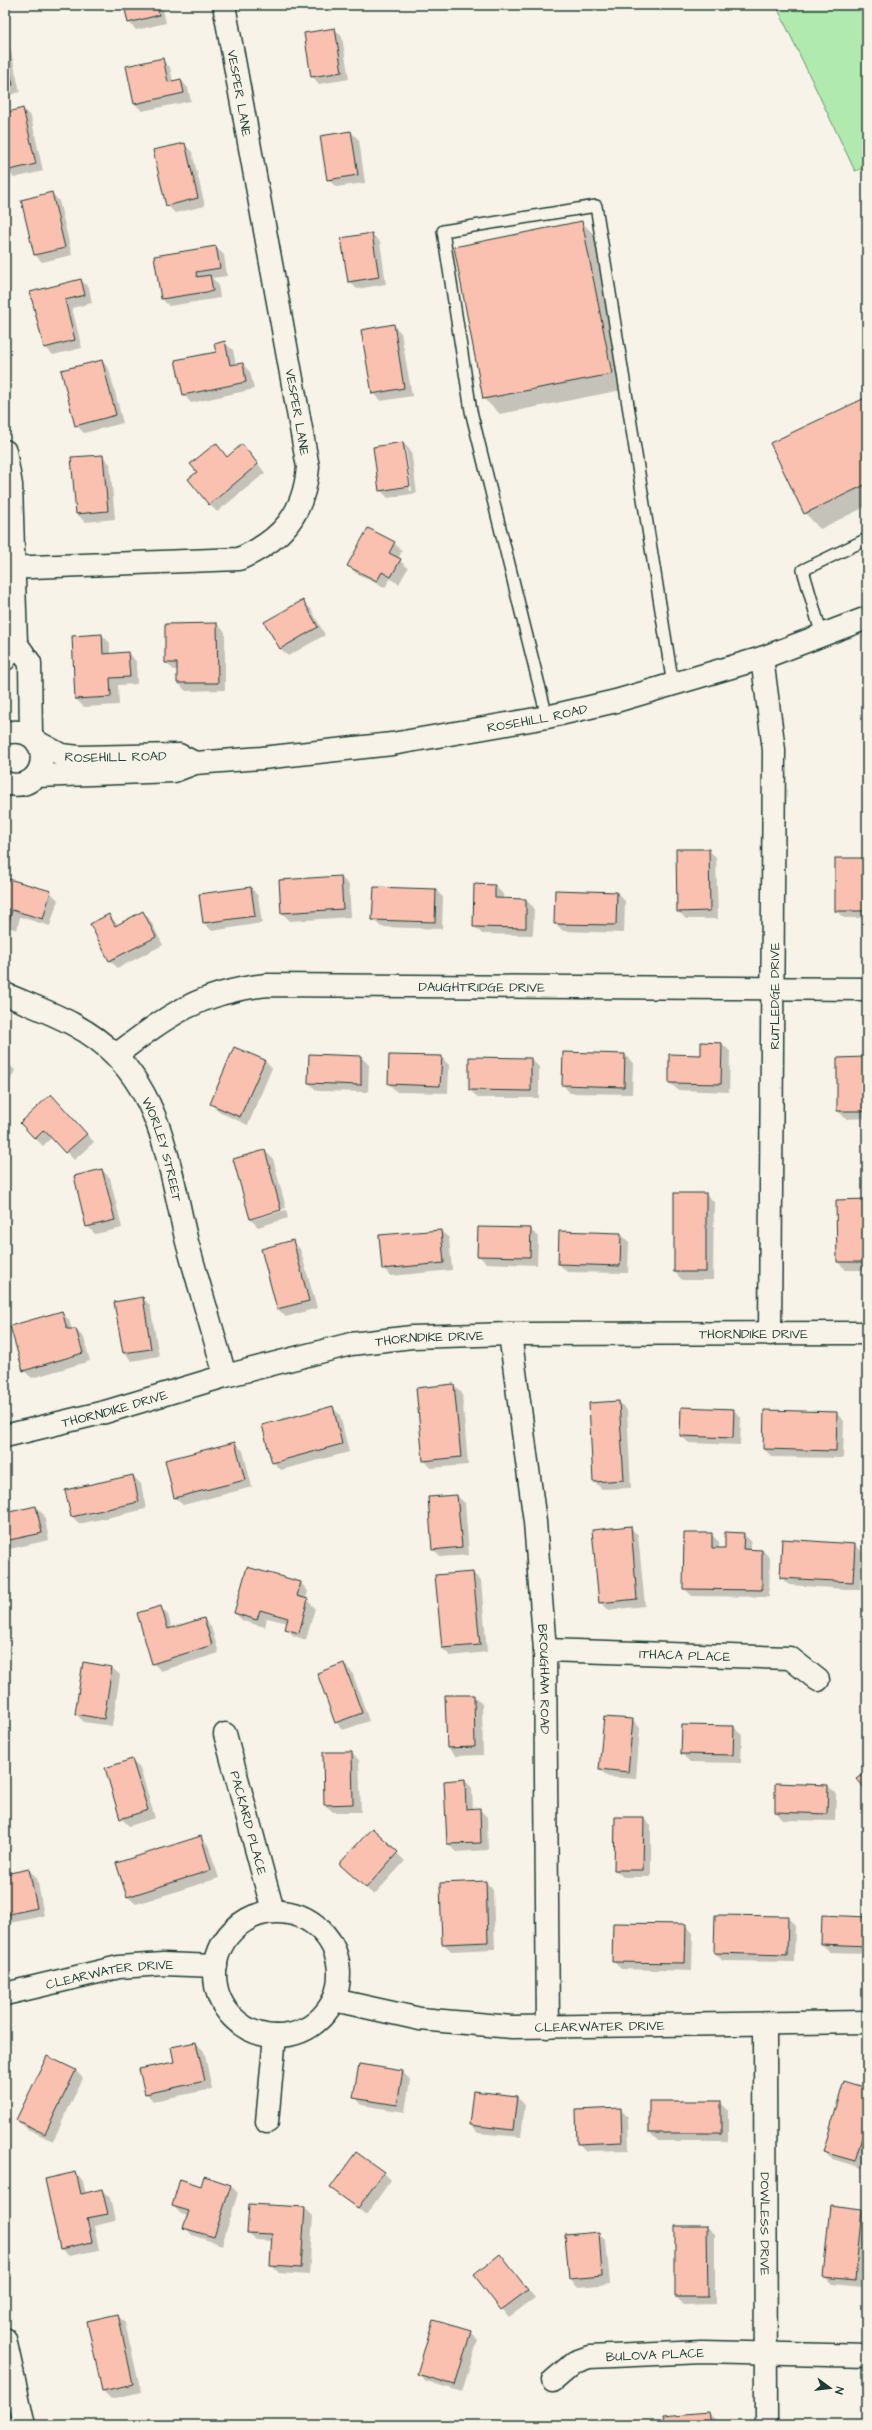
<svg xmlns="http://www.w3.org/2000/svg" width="872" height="2430" viewBox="0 0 872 2430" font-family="'Architects Daughter',sans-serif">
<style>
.green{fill:#b1eaae;stroke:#689471}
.shadow{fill:#0003;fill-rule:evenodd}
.building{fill:#fac1b1;stroke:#1f3d34}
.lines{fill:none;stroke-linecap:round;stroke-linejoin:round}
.lane-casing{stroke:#1f3d34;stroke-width:14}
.street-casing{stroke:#1f3d34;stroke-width:25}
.secondary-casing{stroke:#1f3d34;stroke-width:25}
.lane{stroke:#f7f3e8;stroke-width:11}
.street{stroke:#f7f3e8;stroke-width:22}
.secondary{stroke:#f7f3e8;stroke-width:22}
.labels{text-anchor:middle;stroke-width:3;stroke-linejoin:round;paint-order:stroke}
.street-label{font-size:13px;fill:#1f3d34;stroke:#f7f3e8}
</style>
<rect width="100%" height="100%" fill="#f7f3e8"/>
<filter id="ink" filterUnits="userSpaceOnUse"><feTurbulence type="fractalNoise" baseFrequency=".025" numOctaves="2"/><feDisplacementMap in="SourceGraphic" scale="8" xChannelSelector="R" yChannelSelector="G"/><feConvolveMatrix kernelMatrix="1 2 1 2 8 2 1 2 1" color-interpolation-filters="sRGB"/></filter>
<g filter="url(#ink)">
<polygon class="green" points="776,5 867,5 867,167 855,171"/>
<g class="shadow">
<polygon points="125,5 162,5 166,23 136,30 129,22"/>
<polygon points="335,29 342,37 349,79 319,84 312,76"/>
<polygon points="5,36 8,38 20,92 5,96"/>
<polygon points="162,60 170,67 173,82 181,80 188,88 191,101 142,111 135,104"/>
<polygon points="23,109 31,117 43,171 14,178 5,167 5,114"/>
<polygon points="351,132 359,140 365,183 336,187 328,179"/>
<polygon points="184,144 192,152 205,206 175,213 167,205"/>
<polygon points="52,193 59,201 72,255 42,262 34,254"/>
<polygon points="582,222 597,238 627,389 500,414 484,399"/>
<polygon points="372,234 380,242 386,284 357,289 349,281"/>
<polygon points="216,247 224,255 227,276 212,278 218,284 220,298 169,306 162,299"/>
<polygon points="81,280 89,288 92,303 72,308 82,348 53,355 45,347 31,292"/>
<polygon points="393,325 401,333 412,396 381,401 373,393"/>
<polygon points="225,343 233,350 236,365 242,364 250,372 254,389 191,403 184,395"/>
<polygon points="102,361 109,369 123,423 84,433 76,425"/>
<polygon points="867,398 867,506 820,529 805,513"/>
<path d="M403,443L411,451L417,493L388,498L380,490ZM404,450H406L412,491H410Z"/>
<polygon points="223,452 227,457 250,453 265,473 217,512 209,504"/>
<polygon points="103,456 110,464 115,519 85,522 77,514"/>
<polygon points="394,543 402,551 398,559 408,568 399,584 390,579 385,588 356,573 349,566"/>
<polygon points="303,601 311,609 325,635 288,656 281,649"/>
<polygon points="217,624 225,632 225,690 186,691 178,683 178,670 174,670 166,663"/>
<polygon points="102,635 110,643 110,654 128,653 136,661 137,684 118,685 119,705 84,707 76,699"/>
<polygon points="708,850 716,857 718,919 686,919 678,911"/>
<polygon points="865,859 867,861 867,918 844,918 836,911"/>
<polygon points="341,877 349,885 351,917 290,921 282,913"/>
<polygon points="5,879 50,892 58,900 50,926 20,917 17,930 5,926"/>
<polygon points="495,886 503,894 503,899 526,900 534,908 533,935 482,934 474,926"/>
<polygon points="251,888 258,896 262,923 212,931 204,923"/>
<polygon points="435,890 443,897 442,929 381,927 373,919"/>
<polygon points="617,893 625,901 624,933 563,931 555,923"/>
<polygon points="143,912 150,920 163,945 118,968 110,961 91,924 109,915 118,925"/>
<polygon points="722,1044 730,1051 729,1092 678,1090 670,1083 702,1056"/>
<polygon points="625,1055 633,1063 632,1094 570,1093 563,1085"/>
<polygon points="361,1057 369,1065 368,1092 317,1091 309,1083"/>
<polygon points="441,1057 449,1065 448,1093 397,1092 389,1084"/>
<polygon points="470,1058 531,1059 539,1067 539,1098 478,1098 470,1090"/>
<polygon points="866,1058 867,1118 846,1119 838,1111"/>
<polygon points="264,1060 272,1068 248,1125 219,1112 211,1104"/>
<polygon points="5,1061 15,1070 5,1093"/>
<polygon points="59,1104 94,1142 74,1160 52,1137 43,1146 35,1138"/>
<polygon points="265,1151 273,1159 286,1208 254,1217 254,1219 286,1210 288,1218 258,1227 250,1219"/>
<polygon points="102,1170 110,1178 122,1228 95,1234 87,1226"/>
<polygon points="706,1194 714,1202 713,1280 682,1280 675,1272"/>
<polygon points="867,1200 867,1270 846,1270 838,1262 837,1201"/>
<polygon points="530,1229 538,1237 537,1265 486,1263 478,1255"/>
<polygon points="441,1231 449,1238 452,1270 391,1276 383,1268"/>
<polygon points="621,1234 629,1242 628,1273 567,1272 559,1264"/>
<polygon points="293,1242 300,1249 317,1308 286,1317 278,1309 262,1250"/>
<polygon points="142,1298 150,1305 159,1356 132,1361 124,1353 115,1302"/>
<polygon points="61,1312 69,1320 72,1330 76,1330 84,1338 90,1361 32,1378 24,1371"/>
<polygon points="454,1385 462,1393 468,1465 431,1468 424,1460"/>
<polygon points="619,1402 627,1410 631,1488 602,1489 594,1482"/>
<polygon points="332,1407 340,1415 349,1452 281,1470 273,1462"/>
<polygon points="733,1410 741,1417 740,1445 689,1443 681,1436"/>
<polygon points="836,1413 844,1421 843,1458 772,1457 764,1449"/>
<polygon points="235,1443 243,1451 252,1487 183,1505 175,1498"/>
<polygon points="133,1476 141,1484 146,1509 79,1524 72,1516"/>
<polygon points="457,1496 465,1503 469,1555 441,1557 433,1549 429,1498"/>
<polygon points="36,1507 44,1515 49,1540 5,1550 5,1514"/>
<polygon points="630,1527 638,1535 645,1606 608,1610 600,1602"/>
<polygon points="711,1534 719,1542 719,1549 726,1549 743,1534 751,1541 751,1550 762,1550 770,1558 769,1597 692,1596 684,1588"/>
<polygon points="854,1544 862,1552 860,1590 789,1585 781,1578"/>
<polygon points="473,1573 481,1581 487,1652 450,1656 442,1648"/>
<polygon points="301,1583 308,1591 306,1599 315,1608 306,1640 294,1636 286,1628 288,1623 267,1618 265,1627 243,1621 235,1613"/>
<polygon points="160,1607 168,1615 172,1629 203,1619 211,1627 219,1653 161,1671 153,1663"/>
<polygon points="344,1664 352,1672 369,1721 343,1730 336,1722"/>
<polygon points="112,1668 120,1675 112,1726 84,1722 76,1714"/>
<polygon points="474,1696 482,1704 483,1755 455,1756 448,1748"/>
<polygon points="633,1720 640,1728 636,1779 608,1777 600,1769"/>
<polygon points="734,1727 742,1735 741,1763 690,1762 682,1754"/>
<polygon points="351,1753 359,1760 361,1812 333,1812 325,1805"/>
<polygon points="132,1761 140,1768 155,1818 129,1826 121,1818"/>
<polygon points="465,1780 472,1788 473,1810 479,1809 487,1817 488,1850 456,1852 448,1844 445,1782"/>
<polygon points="828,1786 836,1793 835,1821 783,1820 776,1812"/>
<polygon points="5,1795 9,1814 5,1815"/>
<polygon points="643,1818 651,1826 651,1877 623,1877 615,1870"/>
<polygon points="372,1829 405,1861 374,1895 348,1872"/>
<polygon points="200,1837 208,1845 219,1878 136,1904 128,1897 118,1864"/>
<polygon points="29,1870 37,1878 44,1916 5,1924 5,1875"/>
<polygon points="486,1882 493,1890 495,1949 451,1951 443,1943"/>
<polygon points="716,1916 787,1917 795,1925 794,1962 723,1961 715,1953"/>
<polygon points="867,1918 867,1953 830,1952 822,1944"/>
<polygon points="685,1925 693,1933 692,1971 621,1969 613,1961"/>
<polygon points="196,2043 204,2051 212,2089 153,2101 146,2093"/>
<polygon points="76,2071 83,2078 53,2141 25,2128 17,2120"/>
<polygon points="403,2072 410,2080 405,2112 362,2105 355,2097"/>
<polygon points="867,2089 867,2153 862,2168 832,2159 824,2152"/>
<polygon points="517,2097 525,2105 521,2137 478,2133 470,2125"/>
<polygon points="650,2102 720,2102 728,2110 728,2141 658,2141 650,2133"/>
<polygon points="620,2109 628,2117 629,2150 586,2151 578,2143"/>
<polygon points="383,2172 391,2180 366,2215 332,2188"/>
<polygon points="76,2173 83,2181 86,2194 102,2190 110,2198 115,2221 94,2226 99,2250 69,2256 61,2249"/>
<polygon points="230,2185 238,2193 222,2245 192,2235 185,2227 188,2216 181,2214 173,2206 201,2187"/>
<polygon points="250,2205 305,2208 313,2216 309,2275 279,2273 271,2265 273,2241 256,2240 248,2232"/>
<polygon points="861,2210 867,2215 862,2287 832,2284 824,2276"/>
<polygon points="707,2227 715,2234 715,2304 684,2305 676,2297"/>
<polygon points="598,2233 606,2241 610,2284 577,2287 570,2279"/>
<polygon points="500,2255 535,2298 509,2317 475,2275"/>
<polygon points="118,2316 125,2323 141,2392 111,2399 103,2391 88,2322"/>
<polygon points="470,2332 478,2340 462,2392 426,2381 418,2374"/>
<polygon points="708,2413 716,2420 716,2425 666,2425"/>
</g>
<g class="building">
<polygon points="124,5 157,5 159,15 128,23"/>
<polygon points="335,28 342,72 311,77 304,33"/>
<polygon points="5,50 13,85 5,87"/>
<polygon points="163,58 168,82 181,79 184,93 134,104 126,66"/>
<polygon points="23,108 36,164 5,171 5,113"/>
<polygon points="351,131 358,175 327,180 320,136"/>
<polygon points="185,143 198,198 166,206 153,150"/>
<polygon points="52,192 65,248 34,255 21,200"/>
<polygon points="582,221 612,374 483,399 454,247"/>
<polygon points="372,233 379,277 348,282 341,238"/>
<polygon points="216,246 220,268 196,272 197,277 210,275 213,291 161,299 154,256"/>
<polygon points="81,279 85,295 65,300 75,340 44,348 30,292"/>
<polygon points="394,324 404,388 372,394 361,330"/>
<polygon points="225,341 230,365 243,363 246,382 183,395 175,360 216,352 214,344"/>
<polygon points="102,360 116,415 75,426 61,370"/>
<polygon points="867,397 867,484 804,514 770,443"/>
<polygon points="403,442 410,486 379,491 373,447"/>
<polygon points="216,443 227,457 242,444 258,464 209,505 188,479 197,472 190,464"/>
<polygon points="103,455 108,511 76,514 71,457"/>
<polygon points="368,528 395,542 389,553 401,559 391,577 382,572 377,581 347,566"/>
<polygon points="303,600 318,627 280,649 264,622"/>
<polygon points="217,623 218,683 177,683 177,663 165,663 165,624"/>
<polygon points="102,634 103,654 128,652 130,677 110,678 111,697 75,699 72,636"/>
<polygon points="676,849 709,849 710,911 677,912"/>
<rect x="835" y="858" width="30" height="53"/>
<polygon points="341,876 343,909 281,913 279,880"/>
<polygon points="5,878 51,891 43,919 12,910 9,923 5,921"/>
<polygon points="474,884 495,885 495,898 526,899 526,928 473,927"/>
<polygon points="251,887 255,916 203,923 199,894"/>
<polygon points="374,887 436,889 435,922 372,920"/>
<polygon points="555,890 617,892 616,925 554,924"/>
<polygon points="143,911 156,937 109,961 90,924 109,914 115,926"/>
<polygon points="701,1042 722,1043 721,1084 669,1083 669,1054 701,1055"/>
<polygon points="234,1047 265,1060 240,1117 210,1104"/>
<polygon points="563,1052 625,1054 624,1087 562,1085"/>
<polygon points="309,1054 361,1056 361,1085 308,1083"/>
<polygon points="389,1055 442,1056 440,1086 388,1084"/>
<polygon points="469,1057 531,1058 531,1091 469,1090"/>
<polygon points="866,1057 867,1111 837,1111 837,1058"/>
<polygon points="51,1094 87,1134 65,1153 44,1130 35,1139 20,1123"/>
<polygon points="265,1150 281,1210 250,1219 233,1159"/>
<polygon points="102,1169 115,1220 86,1227 74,1176"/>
<rect x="674" y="1193" width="32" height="79"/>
<polygon points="867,1199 867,1262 837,1262 836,1200"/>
<polygon points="478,1227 531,1228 530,1257 477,1256"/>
<polygon points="441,1230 444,1263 382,1269 379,1235"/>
<polygon points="559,1231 621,1233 620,1266 558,1264"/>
<polygon points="293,1240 309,1301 277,1309 261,1249"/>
<polygon points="143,1297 151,1349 123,1353 114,1302"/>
<polygon points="62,1311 67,1329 76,1329 83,1353 23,1371 10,1326"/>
<polygon points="454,1384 461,1457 423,1461 416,1388"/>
<polygon points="619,1401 624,1480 593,1482 589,1403"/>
<polygon points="333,1406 342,1444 272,1463 262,1425"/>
<polygon points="681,1407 734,1409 733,1438 680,1436"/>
<polygon points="764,1410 837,1412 836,1451 763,1449"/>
<polygon points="235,1442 245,1480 174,1498 165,1460"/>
<polygon points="133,1475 139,1502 71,1517 65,1490"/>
<polygon points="457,1495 462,1547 432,1550 428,1497"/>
<polygon points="36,1506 42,1533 5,1541 5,1513"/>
<polygon points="631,1526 637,1599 599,1603 592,1530"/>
<polygon points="725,1532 744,1533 743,1549 762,1550 762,1590 683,1589 684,1533 712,1533 712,1548 725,1548"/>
<polygon points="782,1539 855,1544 853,1582 780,1578"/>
<polygon points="247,1567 301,1582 297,1596 308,1599 299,1633 285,1629 288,1618 260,1610 257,1620 234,1613"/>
<polygon points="473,1572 480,1645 442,1648 435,1575"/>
<polygon points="161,1606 168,1629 204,1618 212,1645 152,1664 137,1613"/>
<polygon points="83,1662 112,1667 104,1719 75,1714"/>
<polygon points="344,1663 362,1713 335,1723 317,1673"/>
<polygon points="445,1695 474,1695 475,1747 447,1748"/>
<polygon points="604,1717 633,1719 628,1772 599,1769"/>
<polygon points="682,1725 734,1726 733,1755 681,1754"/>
<polygon points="323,1752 352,1752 353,1804 324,1805"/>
<polygon points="132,1759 148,1810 120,1819 105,1768"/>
<polygon points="867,1772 867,1791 857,1779"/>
<polygon points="465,1779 466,1809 480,1808 481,1843 447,1844 444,1781"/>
<polygon points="775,1783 828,1785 827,1814 775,1812"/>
<polygon points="615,1817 644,1817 643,1870 614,1870"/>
<polygon points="372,1828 398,1852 366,1888 339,1864"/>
<polygon points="201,1836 211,1870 127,1897 116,1863"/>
<polygon points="29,1869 37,1908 5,1915 5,1874"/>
<polygon points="486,1881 488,1942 442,1944 440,1883"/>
<polygon points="715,1915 788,1916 787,1955 714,1953"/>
<polygon points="822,1915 867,1917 867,1946 821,1944"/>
<polygon points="613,1923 686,1924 685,1963 612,1962"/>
<polygon points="196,2042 205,2081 145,2094 139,2069 174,2062 171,2047"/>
<polygon points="47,2056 76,2070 45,2134 16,2120"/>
<polygon points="359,2064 403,2071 397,2105 353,2098"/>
<polygon points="844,2081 867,2088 867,2120 855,2161 823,2152"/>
<polygon points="473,2091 517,2096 513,2130 469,2125"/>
<rect x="649" y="2101" width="72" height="32"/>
<polygon points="621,2108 622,2142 577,2144 576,2110"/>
<polygon points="356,2152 384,2172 358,2208 330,2188"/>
<polygon points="76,2172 81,2194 102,2189 108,2214 87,2218 92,2242 60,2249 45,2179"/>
<polygon points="204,2176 231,2185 214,2237 183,2228 189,2211 172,2206 180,2179 201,2186"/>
<polygon points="249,2204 305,2207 301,2268 270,2266 272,2234 247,2233"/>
<polygon points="830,2205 862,2209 855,2280 823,2277"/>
<polygon points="675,2226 707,2226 708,2297 675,2297"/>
<polygon points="599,2232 602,2276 569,2279 565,2235"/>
<polygon points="500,2254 528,2290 501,2310 474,2275"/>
<polygon points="118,2314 133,2384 102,2391 87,2321"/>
<polygon points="433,2320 471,2331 455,2385 417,2374"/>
<polygon points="708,2412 710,2425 665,2425 664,2416"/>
</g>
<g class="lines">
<g class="lane-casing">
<g id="lane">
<polyline points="822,636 803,570 867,539"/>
<polyline points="547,717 471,411 443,231 596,206 673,685"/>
</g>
</g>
<g class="street-casing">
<g id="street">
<polyline points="5,451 11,485 16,643 30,663 31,736"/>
<path d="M5,568L239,559C282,540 304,514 308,467L224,5"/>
<polyline points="762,658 774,750 770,1334"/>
<polyline points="5,659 16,643"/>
<path id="s1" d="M5,994C44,1011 85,1024 115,1055C165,1105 171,1177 187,1242C199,1286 213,1331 225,1376"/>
<path id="s2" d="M116,1055C168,1015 200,992 267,985L867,989"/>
<path id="s3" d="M510,1334L535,1522L545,1650L548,2027"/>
<path id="s4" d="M5,1436L105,1412L225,1376L351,1344L412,1337L510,1334L867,1333"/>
<path id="s5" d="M545,1650L790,1658L818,1680"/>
<path id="s6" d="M225,1734L273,1911"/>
<circle cx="277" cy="1974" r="62"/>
<path id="s7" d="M5,1994L119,1967L163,1964L216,1966"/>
<path id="s8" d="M334,2000L420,2019L512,2027L867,2022"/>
<path id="s9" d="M765,2024L766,2425"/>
<polyline points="267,2122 275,2036"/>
<path id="s10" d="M553,2381L575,2362L589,2357L702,2352L867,2356"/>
</g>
</g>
<g class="secondary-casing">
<g id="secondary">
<path d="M5,733C56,721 52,797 5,783"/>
<path id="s11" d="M37,742L61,755L79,757L179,755L195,763"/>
<path id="s12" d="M36,776L174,771L195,763L262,758L392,744L547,717L616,701L762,658L867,618"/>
<polyline points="5,2339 24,2425"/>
</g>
</g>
<use href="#lane" class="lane"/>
<use href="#street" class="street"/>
<use href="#secondary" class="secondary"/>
</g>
</g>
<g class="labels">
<g class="street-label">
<text transform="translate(240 93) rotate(80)" y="5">VESPER LANE</text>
<text transform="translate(298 412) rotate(80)" y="5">VESPER LANE</text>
<text dy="5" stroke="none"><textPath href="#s12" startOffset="506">ROSEHILL ROAD</textPath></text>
<text dy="5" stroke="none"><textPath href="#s11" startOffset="82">ROSEHILL ROAD</textPath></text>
<text dy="5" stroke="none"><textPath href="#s2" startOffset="384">DAUGHTRIDGE DRIVE</textPath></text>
<text transform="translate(774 996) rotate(-90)" y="5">RUTLEDGE DRIVE</text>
<text dy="5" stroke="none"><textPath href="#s1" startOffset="234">WORLEY STREET</textPath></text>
<text dy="5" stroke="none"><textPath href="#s4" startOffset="761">THORNDIKE DRIVE</textPath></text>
<text dy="5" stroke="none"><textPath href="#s4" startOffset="437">THORNDIKE DRIVE</textPath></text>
<text dy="5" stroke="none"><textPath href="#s4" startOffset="113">THORNDIKE DRIVE</textPath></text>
<text dy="5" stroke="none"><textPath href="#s5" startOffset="140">ITHACA PLACE</textPath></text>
<text dy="5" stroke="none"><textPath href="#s3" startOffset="347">BROUGHAM ROAD</textPath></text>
<text dy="5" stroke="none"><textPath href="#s6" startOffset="92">PACKARD PLACE</textPath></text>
<text dy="5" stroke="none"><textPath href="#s7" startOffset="107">CLEARWATER DRIVE</textPath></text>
<text dy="5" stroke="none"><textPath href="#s8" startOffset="268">CLEARWATER DRIVE</textPath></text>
<text dy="5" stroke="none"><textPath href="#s9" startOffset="200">DOWLESS DRIVE</textPath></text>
<text dy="5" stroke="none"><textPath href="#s10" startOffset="110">BULOVA PLACE</textPath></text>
</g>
</g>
<rect width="872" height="2430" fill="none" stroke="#f7f3e8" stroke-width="20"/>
<rect x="10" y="10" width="852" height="2410" fill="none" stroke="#1f3d34" stroke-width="1.5" filter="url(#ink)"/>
<g transform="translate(830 2388) rotate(105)" stroke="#f7f3e8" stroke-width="3" paint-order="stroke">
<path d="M0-3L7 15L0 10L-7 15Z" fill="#1f3d34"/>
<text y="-6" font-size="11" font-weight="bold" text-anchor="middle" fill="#1f3d34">N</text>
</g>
</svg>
